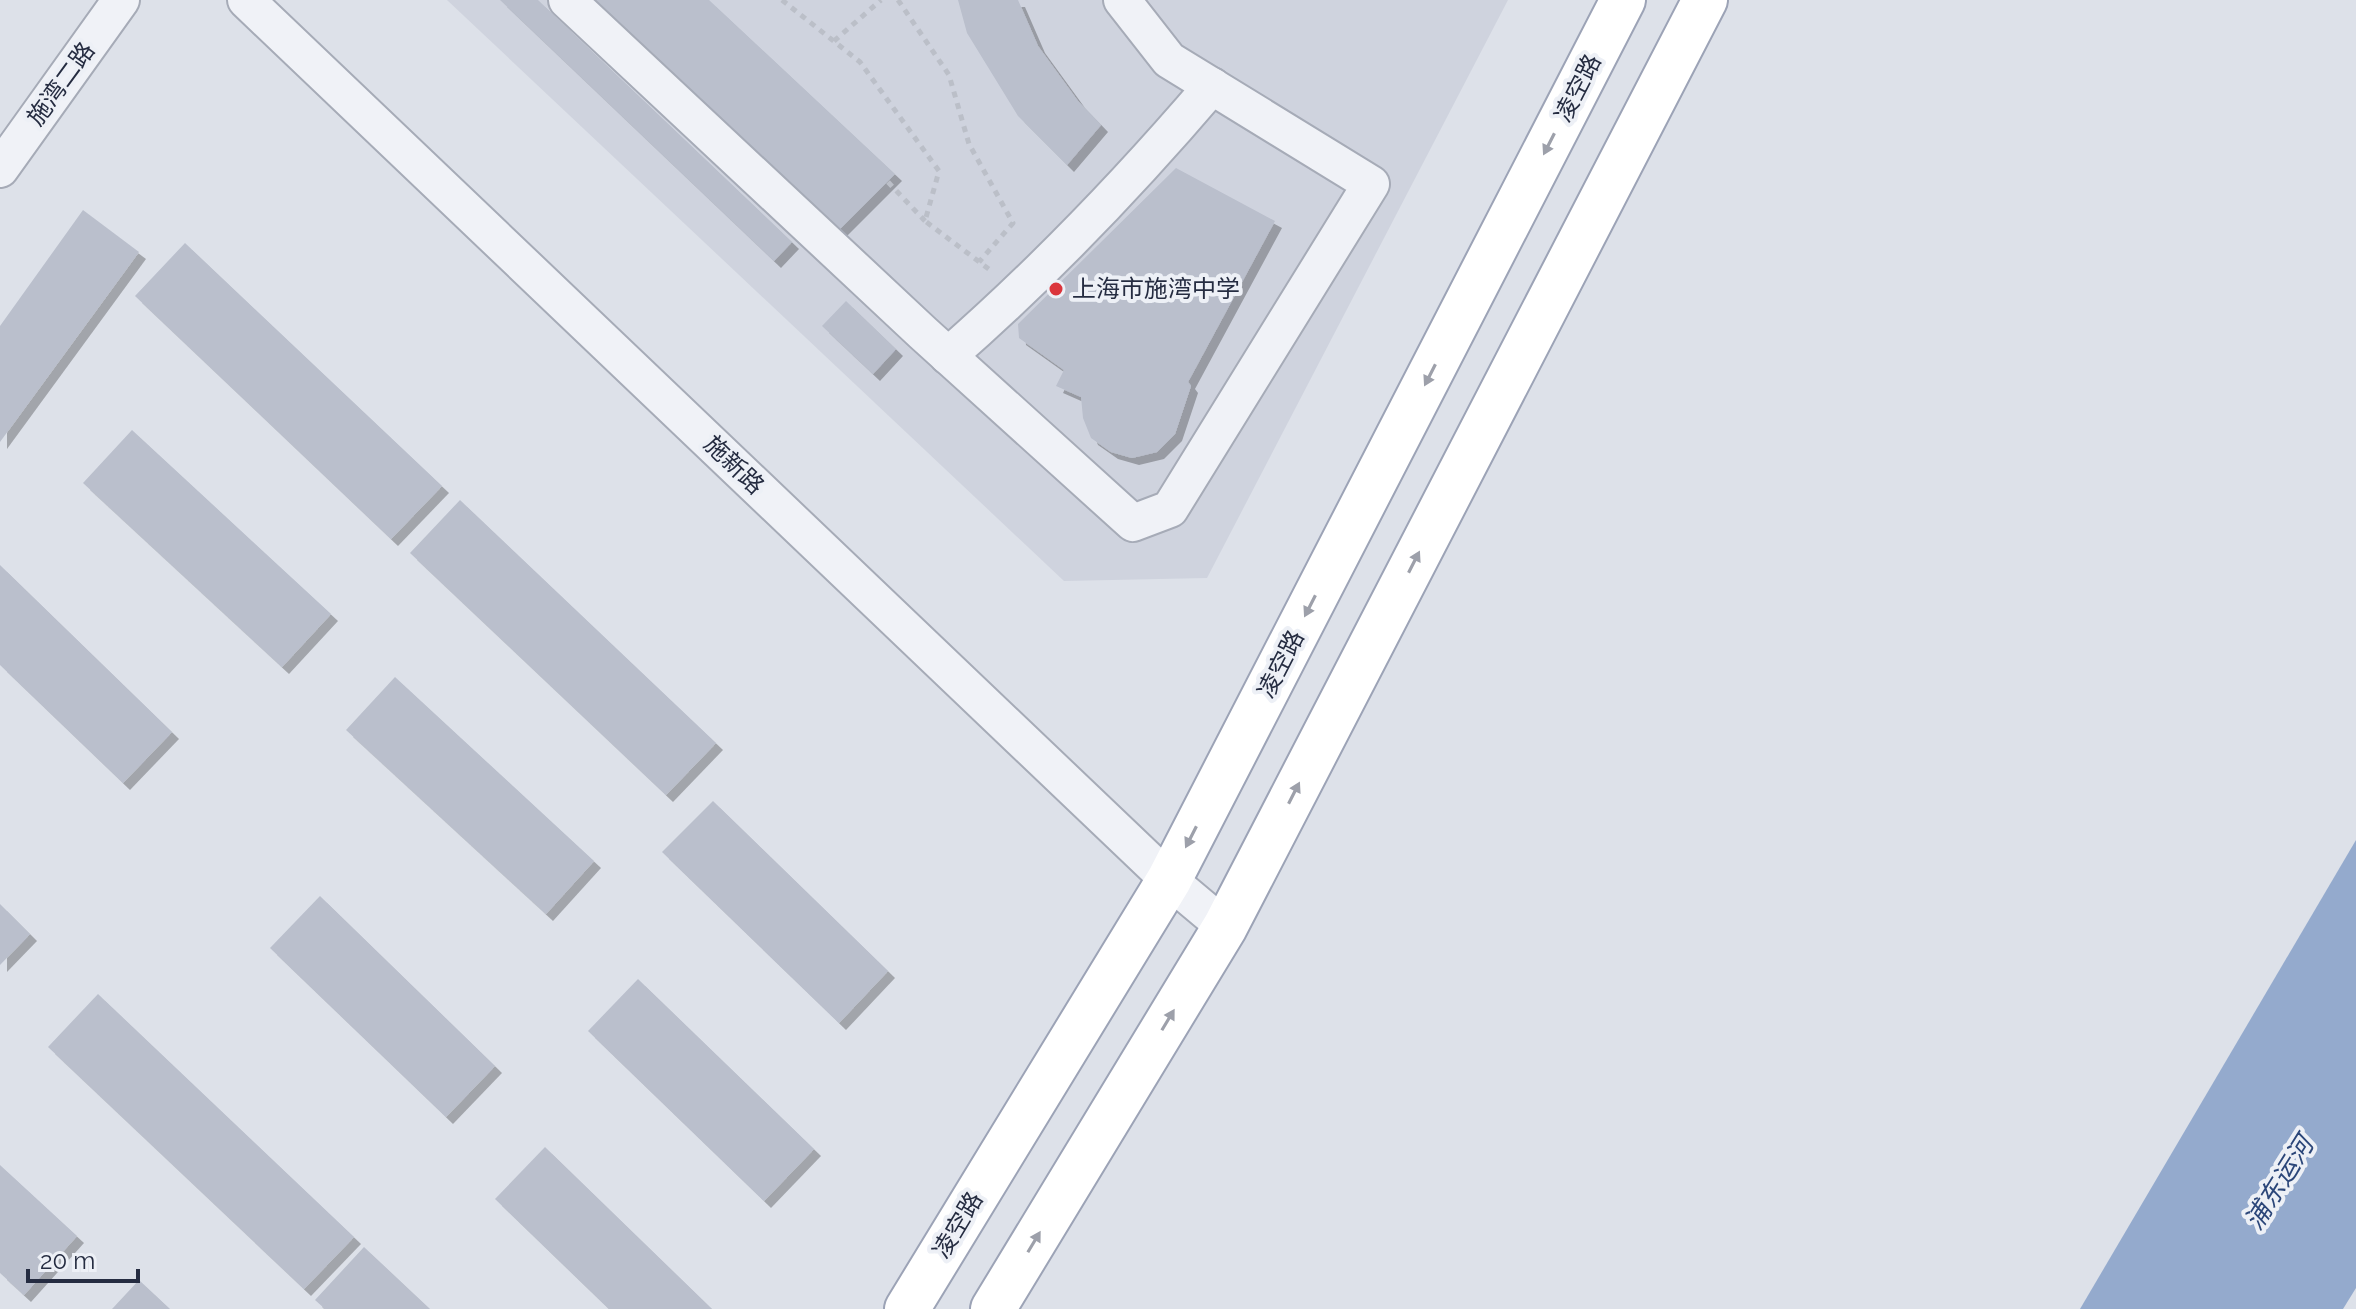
<svg xmlns="http://www.w3.org/2000/svg" width="2356" height="1309" viewBox="0 0 2356 1309" font-family="Raleway,'Noto Sans SC',sans-serif">
<style>
.built{fill:#cfd3de}
.water{fill:#94aacd}
.building{fill:#babfcc;filter:url(#shadow)}
.lines{fill:none;stroke-linecap:round;stroke-linejoin:round}
.minor-casing{stroke:#a6abb7;stroke-width:40}
.major-casing{stroke:#9ca3b6;stroke-width:48}
.path{stroke:#bbbfc8;stroke-width:5;stroke-dasharray:6 6;stroke-linecap:butt}
.minor{stroke:#f0f2f7;stroke-width:36}
.major{stroke:#fff;stroke-width:44}
.oneway{fill:#9da0aa}
.poi-dot{fill:#db353c;stroke:#edf0f6;stroke-width:3}
.labels{text-anchor:middle;stroke-width:8;stroke-linejoin:round;paint-order:stroke}
.street-label{font-size:24px;fill:#252c41;stroke:#edf0f6}
.poi-label{font-size:24px;fill:#252c41;stroke:#edf0f6;text-anchor:start}
.water-label{font-size:26px;font-style:italic;fill:#2b4679;stroke:#edf0f6}
</style>
<defs>
<filter id="shadow"><feDropShadow dx="7" dy="7" stdDeviation="0" flood-color="#0004"/></filter>
</defs>
<rect width="100%" height="100%" fill="#dde1e9"/>
<polygon class="built" points="447,0 1508,0 1207,578 1064,581"/>
<polygon class="water" points="2356,840 2356,1288 2343,1309 2080,1309"/>
<g class="building">
<polygon points="500,0 538,0 792,242 774,261"/>
<polygon points="579,0 709,0 895,174 829,240"/>
<polygon points="958,0 1018,0 1038,46 1078,101 1101,125 1067,165 1018,116 967,33"/>
<polygon points="1176,168 1275,221 1188,382 1191,386 1175,434 1157,452 1132,458 1111,452 1091,438 1083,418 1081,397 1056,386 1064,370 1019,338 1018,324"/>
<polygon points="83,210 139,252 0,442 0,326"/>
<polygon points="185,243 442,486 391,539 135,296"/>
<polygon points="846,301 896,349 873,374 822,326"/>
<polygon points="132,430 331,614 282,667 83,483"/>
<polygon points="460,500 716,743 666,795 410,553"/>
<polygon points="0,565 172,732 123,783 0,665"/>
<polygon points="395,677 594,861 546,914 346,730"/>
<polygon points="713,801 888,971 839,1023 662,852"/>
<polygon points="320,896 495,1066 446,1117 270,948"/>
<polygon points="0,904 30,934 0,965"/>
<polygon points="638,979 814,1149 764,1201 588,1031"/>
<polygon points="98,994 354,1237 304,1289 48,1047"/>
<polygon points="545,1147 712,1309 609,1309 495,1199"/>
<polygon points="0,1165 77,1236 24,1295 0,1273"/>
<polygon points="364,1247 430,1309 325,1309 315,1300"/>
<polygon points="139,1280 170,1309 112,1309"/>
</g>
<g class="lines">
<g class="minor-casing">
<g id="minor">
<polyline points="246,0 1169,880 1225,927"/>
<polyline points="567,0 923,333 1133,523 1170,509 1371,184 1169,60 1122,0"/>
<polyline points="0,169 121,0"/>
<path d="M948,356C1043,273 1130,182 1212,86"/>
</g>
</g>
<g class="major-casing">
<g id="major">
<polyline points="907,1309 1169,880 1623,0"/>
<polyline points="993,1309 1225,927 1705,0"/>
</g>
</g>
<g class="path">
<polyline points="782,0 860,62 939,171 925,221 990,270"/>
<polyline points="898,0 949,75 969,144 1013,223 979,262"/>
<polyline points="834,41 881,0"/>
<polyline points="888,182 925,221"/>
</g>
<use href="#minor" class="minor"/>
<use href="#major" class="major"/>
</g>
<defs><path id="oneway-solid" d="M-6-.8H1V-3.2L6.5 0L1 3.2V.8H-6Z" transform="scale(2)"/></defs>
<g class="oneway">
<use href="#oneway-solid" transform="translate(1549 144) rotate(117)"/>
<use href="#oneway-solid" transform="translate(1430 375) rotate(117)"/>
<use href="#oneway-solid" transform="translate(1414 562) rotate(-63)"/>
<use href="#oneway-solid" transform="translate(1310 606) rotate(117)"/>
<use href="#oneway-solid" transform="translate(1294 793) rotate(-63)"/>
<use href="#oneway-solid" transform="translate(1191 837) rotate(117)"/>
<use href="#oneway-solid" transform="translate(1168 1020) rotate(-59)"/>
<use href="#oneway-solid" transform="translate(1034 1242) rotate(-59)"/>
</g>
<circle class="poi-dot" cx="1056" cy="289" r="8"/>
<g class="labels">
<g class="street-label">
<text transform="translate(61 84) rotate(-54)" y="8">施湾二路</text>
<text transform="translate(1578 88) rotate(-63)" y="8">凌空路</text>
<text transform="translate(734 465) rotate(44)" y="8">施新路</text>
<text transform="translate(1281 664) rotate(-63)" y="8">凌空路</text>
<text transform="translate(958 1225) rotate(-59)" y="8">凌空路</text>
</g>
<g class="poi-label">
<text x="1072" y="297">上海市施湾中学</text>
</g>
<g class="water-label">
<text transform="translate(2279 1183) rotate(-58)" y="9">浦东运河</text>
</g>
</g>
<path d="M28 1269v12h110v-12" fill="none" stroke="#252c41" stroke-width="4"/>
<text x="40" y="1269" font-size="24" fill="#252c41" stroke="#edf0f6" stroke-width="6" paint-order="stroke">20 m</text>
</svg>
